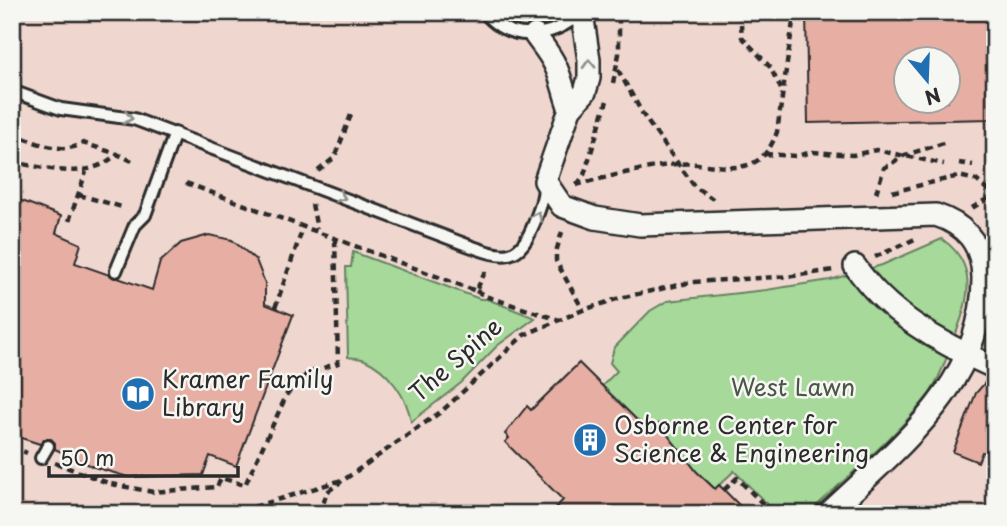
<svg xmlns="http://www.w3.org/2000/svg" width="1007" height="526" viewBox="0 0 1007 526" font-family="'Playpen Sans',sans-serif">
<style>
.built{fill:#efd7cf;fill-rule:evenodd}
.green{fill:#a6d99a;stroke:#688262;stroke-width:2}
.building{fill:#e7aea3;stroke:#2b2b2b;stroke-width:2;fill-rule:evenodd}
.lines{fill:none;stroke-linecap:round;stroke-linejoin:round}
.lane-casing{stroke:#2b2b2b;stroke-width:16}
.street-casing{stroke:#2b2b2b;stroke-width:26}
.path{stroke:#2b2b2b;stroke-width:4.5;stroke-dasharray:7 5;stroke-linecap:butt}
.lane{stroke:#f6f6f2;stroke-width:10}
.street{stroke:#f6f6f2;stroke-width:21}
.oneway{stroke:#90908e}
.labels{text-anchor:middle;stroke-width:5;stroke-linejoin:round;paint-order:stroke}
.street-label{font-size:24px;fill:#2b2b2b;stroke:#f6f6f2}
.poi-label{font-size:24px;fill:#2b2b2b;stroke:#f6f6f2;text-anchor:start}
.park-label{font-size:24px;fill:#4a5647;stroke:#f6f6f2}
</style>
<rect width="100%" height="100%" fill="#f3e8e2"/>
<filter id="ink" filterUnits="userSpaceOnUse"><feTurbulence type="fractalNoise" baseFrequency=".0143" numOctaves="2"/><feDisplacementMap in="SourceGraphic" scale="14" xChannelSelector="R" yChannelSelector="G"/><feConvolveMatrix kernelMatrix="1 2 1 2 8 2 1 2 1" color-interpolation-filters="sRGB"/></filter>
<g filter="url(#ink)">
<path class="built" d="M12,12H995V514H12ZM906,60H948V102H906Z"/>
<g class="green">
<path d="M942,239C984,268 965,310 950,349C944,364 939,380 930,393C895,438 849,475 808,514H777L734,471L715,489L697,472L659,424L650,433L602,386L617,371L610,363L614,348L650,311L667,301L766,290L830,280L882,265Z"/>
<path d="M353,252L480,299H487L535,318L497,346L461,383L411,422C408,398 388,370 365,360C360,358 353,358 348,357L346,267H351Z"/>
</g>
<g class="building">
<path d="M806,12H995V96L990,102L991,119L808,123ZM906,60H948V102H906Z"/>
<polygon points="12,197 61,216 56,233 81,244 75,263 152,290 160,262 181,243 209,235 232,240 256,260 265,283 265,304 293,315 236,466 210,456 203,475 128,477 94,467 55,449 55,443 51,439 45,439 40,444 12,435"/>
<polygon points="579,363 650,433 659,424 697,472 715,489 719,485 748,514 550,514 563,500 505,442 509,438 505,434 527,406 531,410"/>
<polygon points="995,376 995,456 982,452 978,462 953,452 976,393 989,378"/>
</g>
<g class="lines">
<g class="lane-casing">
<g id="lane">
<path d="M484,12C511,45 553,38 582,12"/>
<path d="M12,91L61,109L134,119L467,245C505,259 519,263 535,221C540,208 544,198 544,184"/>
<polyline points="116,271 135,225 145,215 175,133"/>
<polyline points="41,458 48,446"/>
</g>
</g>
<g class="street-casing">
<g id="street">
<path d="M582,13L589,60V78L585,92L570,109L545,181L562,206L595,218L640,225L936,215C966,225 982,244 983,277C984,384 898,447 828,514"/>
<path d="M535,35C542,45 550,54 555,65C562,79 564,94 570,109"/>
<path d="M855,266C887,313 938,342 989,365"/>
</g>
</g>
<g class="path">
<polyline points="740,12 742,37 770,67 781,89"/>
<polyline points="618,70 645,118 695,187 713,199"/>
<polyline points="613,83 619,54 619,12"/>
<path d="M12,134C34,141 62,156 83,143L117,154"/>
<polyline points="995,139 995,154"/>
<polyline points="765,154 796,156 813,152 853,155 876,150 944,164"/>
<path d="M12,162C50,168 86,182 117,154L132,161"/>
<polyline points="959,163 973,165"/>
<polyline points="318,171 335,157 352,112"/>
<polyline points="186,183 476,291 487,268"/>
<path d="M576,185C605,177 648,167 677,164C718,160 757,187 777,132L794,15"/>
<polyline points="577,185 584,175 607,101"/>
<polyline points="892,192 959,176 976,180 994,195"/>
<polyline points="876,193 884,168 905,155 944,143"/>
<polyline points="79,195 122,207"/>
<polyline points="312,204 317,229"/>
<polyline points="972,208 995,194"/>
<polyline points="69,221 86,172"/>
<polyline points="562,232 556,252 556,261 583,310"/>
<polyline points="875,257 915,239"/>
<polyline points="476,291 488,297 559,320"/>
<polyline points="275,308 304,225"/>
<polyline points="12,447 27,453"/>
<polyline points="55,463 111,484 153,492 217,487 221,478 245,485 287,394 308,373 338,363 335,237"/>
<polyline points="724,490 737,478 773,514"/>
<polyline points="231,514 345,479 442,411 524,335 583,310 620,298 692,282 793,276 834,270"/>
<polyline points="320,514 327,492 342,481"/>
</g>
<use href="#lane" class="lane"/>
<use href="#street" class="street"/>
</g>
<defs><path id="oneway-chevron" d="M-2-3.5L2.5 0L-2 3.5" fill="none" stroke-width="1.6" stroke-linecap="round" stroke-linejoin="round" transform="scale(1.75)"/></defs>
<g class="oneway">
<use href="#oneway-chevron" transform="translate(589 64) rotate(-92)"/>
<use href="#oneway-chevron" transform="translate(128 118) rotate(10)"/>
<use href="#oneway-chevron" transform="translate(341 197) rotate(21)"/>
<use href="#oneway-chevron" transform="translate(537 216) rotate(-69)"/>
</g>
</g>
<defs>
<g id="library-disc" transform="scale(1.75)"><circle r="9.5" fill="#1f6fb2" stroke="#f6f6f2"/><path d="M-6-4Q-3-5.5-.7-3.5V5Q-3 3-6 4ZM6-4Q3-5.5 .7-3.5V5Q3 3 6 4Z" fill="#fff"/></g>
<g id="building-disc" transform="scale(1.75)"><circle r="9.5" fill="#1f6fb2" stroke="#f6f6f2"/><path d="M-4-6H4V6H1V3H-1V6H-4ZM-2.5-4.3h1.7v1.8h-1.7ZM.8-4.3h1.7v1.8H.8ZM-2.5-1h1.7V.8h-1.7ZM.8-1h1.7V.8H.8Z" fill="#fff"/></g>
</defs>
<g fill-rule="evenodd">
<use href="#library-disc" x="138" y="394"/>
<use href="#building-disc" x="590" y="440"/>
</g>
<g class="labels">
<g class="street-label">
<text transform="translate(456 360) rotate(-41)" y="8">The Spine</text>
</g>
<g class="poi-label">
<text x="162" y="388">Kramer Family<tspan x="162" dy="28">Library</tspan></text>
<text x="614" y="434">Osborne Center for<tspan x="614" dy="28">Science &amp; Engineering</tspan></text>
</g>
<g class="park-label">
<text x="793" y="396">West Lawn</text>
</g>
</g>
<rect width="1007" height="526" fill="none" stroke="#f6f6f2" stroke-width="42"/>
<rect x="21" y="21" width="965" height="484" fill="none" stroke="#2b2b2b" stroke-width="2.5" filter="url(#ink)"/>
<g transform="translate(927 80) rotate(161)"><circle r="33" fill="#f6f6f2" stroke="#a5a5a2" stroke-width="2"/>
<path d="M0-5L12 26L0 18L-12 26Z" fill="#1f6fb2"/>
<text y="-10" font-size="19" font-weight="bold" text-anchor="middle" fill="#2b2b2b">N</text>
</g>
<path d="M49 466v10h189v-10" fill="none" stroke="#2b2b2b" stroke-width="3.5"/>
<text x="60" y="466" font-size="21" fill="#2b2b2b" stroke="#f6f6f2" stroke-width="5" paint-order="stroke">50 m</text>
</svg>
